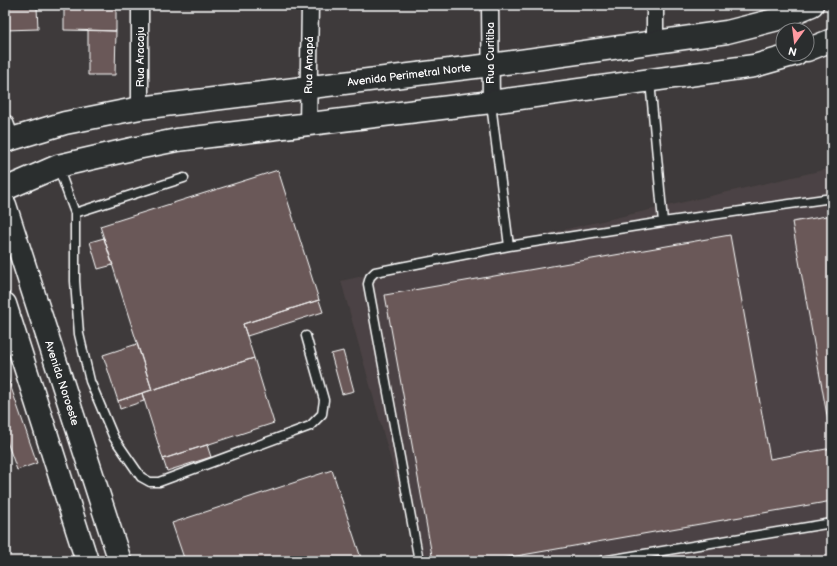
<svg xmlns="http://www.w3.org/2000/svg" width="837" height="566" font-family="'Balsamiq Sans',sans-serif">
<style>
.built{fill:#4c4344}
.building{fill:#6b5958;stroke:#fff}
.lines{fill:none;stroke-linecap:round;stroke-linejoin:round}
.lane-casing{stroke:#fff;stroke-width:11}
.street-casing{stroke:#fff;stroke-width:19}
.primary-casing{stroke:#fff;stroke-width:25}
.highway-casing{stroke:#fff;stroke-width:25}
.lane{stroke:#2a2d2e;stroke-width:8}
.street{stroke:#2a2d2e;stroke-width:16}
.primary{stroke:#2a2d2e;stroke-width:22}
.highway{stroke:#2a2d2e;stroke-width:22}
.labels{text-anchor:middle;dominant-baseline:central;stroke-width:3;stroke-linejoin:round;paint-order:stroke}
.street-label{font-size:11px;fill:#fff;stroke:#2a2d2e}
</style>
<rect width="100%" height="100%" fill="#3e3a3b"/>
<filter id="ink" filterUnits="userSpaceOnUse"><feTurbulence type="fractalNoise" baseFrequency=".025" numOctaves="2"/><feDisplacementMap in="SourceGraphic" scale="8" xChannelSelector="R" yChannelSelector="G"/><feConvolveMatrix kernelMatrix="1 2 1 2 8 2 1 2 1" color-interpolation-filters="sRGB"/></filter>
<g filter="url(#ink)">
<path class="built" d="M832 168V561H419L341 281Z"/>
<path class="building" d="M64 5H116V31L64 30Z
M5 7H37L38 29 5 30Z
M88 30 116 31 115 75H88Z
M278 170 319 300 243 324 254 358 152 390 100 226Z
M832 215V443L792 222Z
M730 235 770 459 832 448V501L488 561H433L385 295Z
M104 238 113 265 98 269 90 242Z
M319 300 323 312 247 336 243 324Z
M137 344 152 390 118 401 103 355Z
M343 351 354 391 342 394 331 354Z
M254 358 274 423 163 459 142 393Z
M5 370 37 463 17 470 5 436Z
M142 393 144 401 120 409 118 401Z
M207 445 211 457 167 471 163 459Z
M332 470 362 561H185L172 523Z"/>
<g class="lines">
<defs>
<path id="lane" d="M650 81 663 222
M491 104 509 246
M58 167 75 213 184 178
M75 213V281L79 334 90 381 114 438 141 477 150 482H159L310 426 322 414 324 400 306 336
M419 561 368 284 370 277 375 272 509 246 663 222 832 198
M602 561 832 523"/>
<path id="street" d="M490 5 491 102
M655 42V5
M140 108V5
M5 123 11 139
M308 125 310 5"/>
<path id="primary" d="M5 205 120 561
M5 304 87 561"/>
<path id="highway" d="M807 50 832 40
M5 141 65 123 140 108 491 65 727 32 778 19 812 5
M5 189 58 166 132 149 177 140 491 102 754 66 796 54"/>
</defs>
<use href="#lane" class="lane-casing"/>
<use href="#street" class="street-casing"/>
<use href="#primary" class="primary-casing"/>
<use href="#highway" class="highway-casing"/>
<use href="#lane" class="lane"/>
<use href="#street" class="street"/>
<use href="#primary" class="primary"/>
<use href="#highway" class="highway"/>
</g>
</g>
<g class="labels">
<g class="street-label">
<text transform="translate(490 53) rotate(-90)">Rua Curitiba</text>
<text transform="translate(140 57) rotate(-90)">Rua Aracaju</text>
<text transform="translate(309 65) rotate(-89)">Rua Amapá</text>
<text transform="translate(409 75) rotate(-7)">Avenida Perimetral Norte</text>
<text transform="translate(62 383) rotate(72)">Avenida Noroeste</text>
</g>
</g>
<rect width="837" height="566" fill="none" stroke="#2a2d2e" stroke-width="20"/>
<rect x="10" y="10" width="817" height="546" fill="none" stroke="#fff" stroke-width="1.5" filter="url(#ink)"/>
<g transform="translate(795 42) rotate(194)"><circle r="19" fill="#2a2d2e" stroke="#7f8182"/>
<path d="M0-3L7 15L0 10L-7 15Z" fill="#ff9aa2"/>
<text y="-6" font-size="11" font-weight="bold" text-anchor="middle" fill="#ffffff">N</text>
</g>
</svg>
